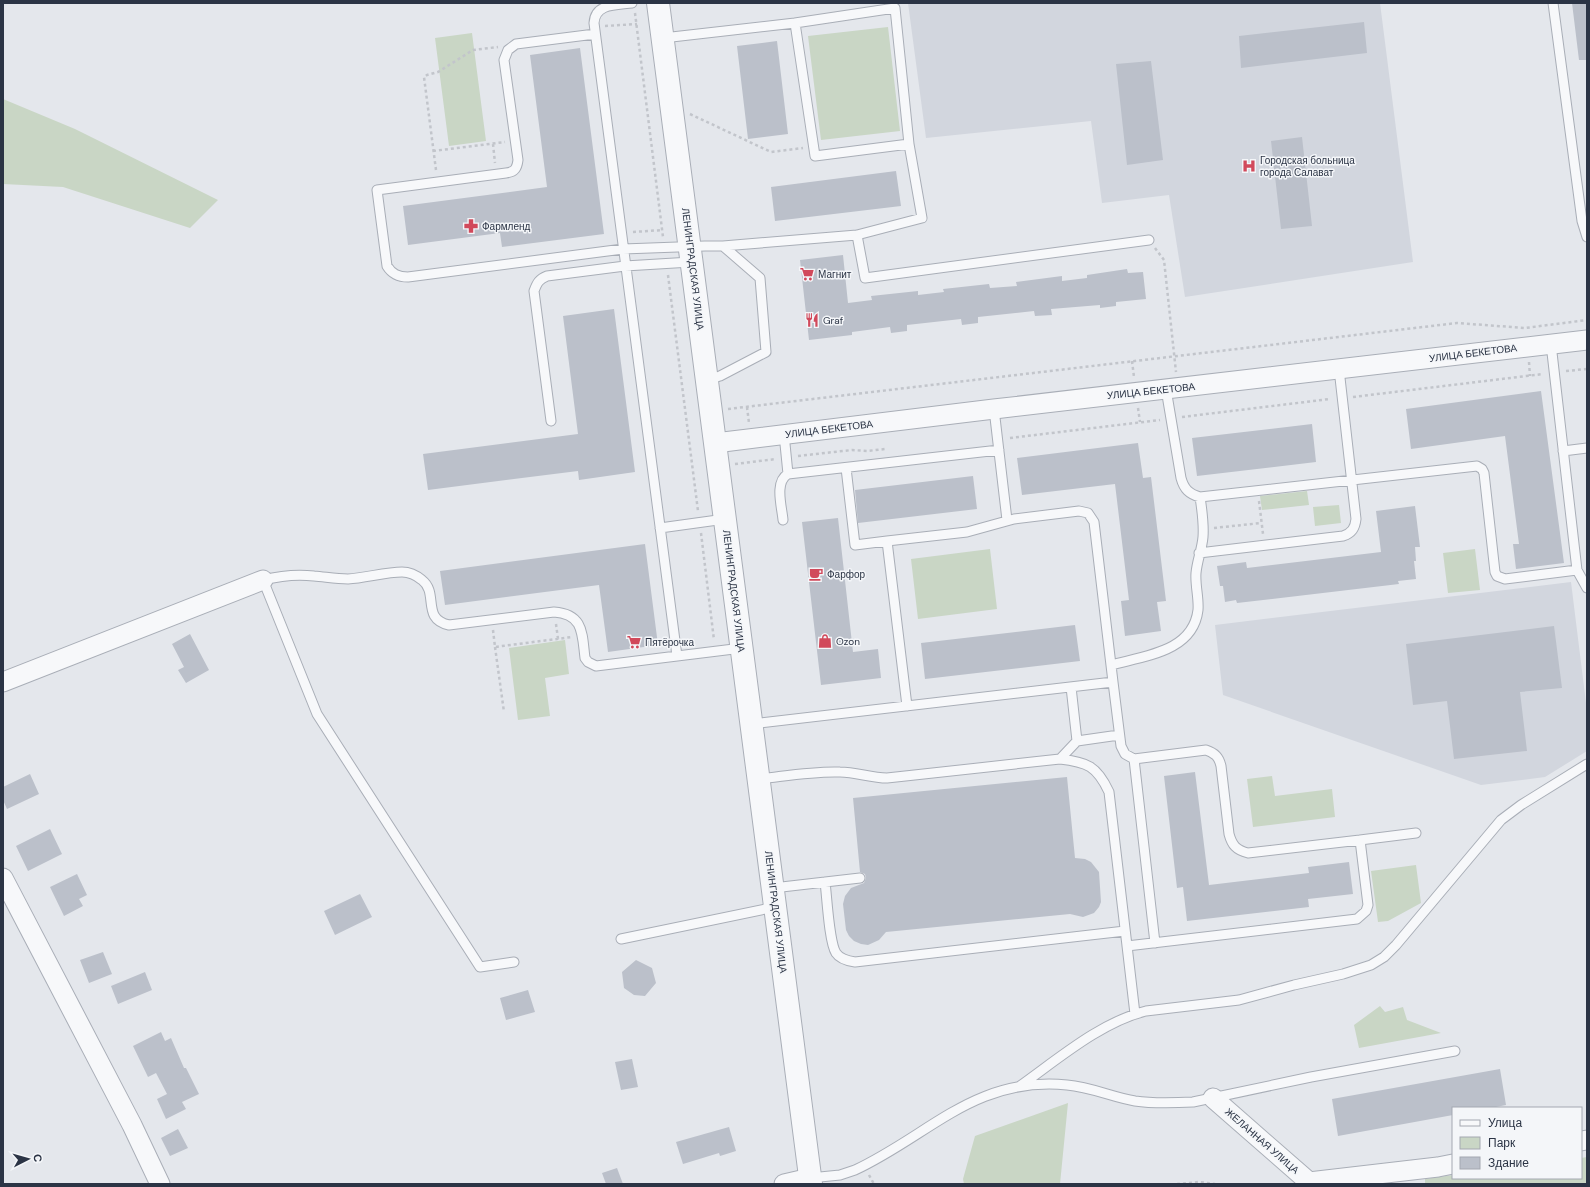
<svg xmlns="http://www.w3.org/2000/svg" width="1590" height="1187" font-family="'DM Sans',sans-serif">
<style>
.built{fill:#d2d6de}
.green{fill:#c9d6c5}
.building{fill:#bbc0ca}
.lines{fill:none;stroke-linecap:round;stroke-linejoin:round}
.service-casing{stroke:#a9aeb7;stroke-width:11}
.minor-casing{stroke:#a9aeb7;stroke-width:21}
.tertiary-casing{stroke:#a9aeb7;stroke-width:24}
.path{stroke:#c2c5cb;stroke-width:2.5;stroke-dasharray:3 3;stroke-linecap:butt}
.service{stroke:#f7f8fa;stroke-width:9}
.minor{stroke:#f7f8fa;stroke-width:19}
.tertiary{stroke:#f7f8fa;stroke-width:22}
.labels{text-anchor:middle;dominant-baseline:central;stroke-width:3;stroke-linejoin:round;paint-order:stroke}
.poi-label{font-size:10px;fill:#2b3445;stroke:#f4f6f9;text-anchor:start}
.street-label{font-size:10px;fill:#2b3445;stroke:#f4f6f9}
</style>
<rect width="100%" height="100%" fill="#e4e7ec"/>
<path class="built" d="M908 3H1380L1413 262 1185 297 1169 195 1102 203 1091 121 926 138Z
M1571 582 1587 711V751L1545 777 1481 785 1223 695 1215 625Z"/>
<path class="green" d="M888 27 900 131 821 140 808 36Z
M472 33 486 141 449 146 435 38Z
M3 99 75 129 218 200 190 228 63 187 3 184Z
M1307 491 1309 505 1262 510 1260 496Z
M1339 505 1341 523 1315 526 1313 507Z
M990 549 997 609 918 619 911 559Z
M1475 549 1480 590 1448 593 1443 553Z
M565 640 569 674 545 678 550 716 518 720 509 648Z
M1272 776 1275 796 1332 789 1335 817 1253 827 1247 779Z
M1416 865 1421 903 1388 921 1378 922 1371 871Z
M1380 1006 1385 1012 1403 1007 1407 1020 1441 1033 1359 1048 1354 1025Z
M1068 1103 1060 1184H964L963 1179 975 1136Z
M1587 1157V1184H1425V1179L1453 1175V1178H1581V1158Z"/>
<path class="building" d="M1572 3H1587V60H1579Z
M1364 22 1367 53 1241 68 1239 36Z
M777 41 788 134 748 139 737 46Z
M580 48 604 234 502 247 500 233 408 245 403 206 547 187 530 55Z
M1151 61 1163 160 1127 165 1116 64Z
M1302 137 1312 226 1281 229 1271 141Z
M896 171 901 206 775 221 771 187Z
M843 255 848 303 872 300 871 296 918 291V295L944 292 943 289 989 284 990 288 1017 286 1016 282 1062 276V281L1087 278V275L1127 269 1128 273 1143 272 1146 299 1116 302V306L1100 308V305L1051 309 1052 315 1035 316 1034 311 978 317V323L962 325 961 319 907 325V331L891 333 890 327 852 332V335L809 340 800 260Z
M614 309 635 472 579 480 578 471 428 490 423 454 578 434 563 316Z
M1541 391 1564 563 1516 569 1513 544H1519L1505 436 1411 449 1406 409Z
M1312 424 1316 462 1197 476 1192 438Z
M1138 443 1143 478 1151 477 1166 601 1157 602 1161 631 1125 636 1121 601 1129 600 1115 484 1022 495 1017 458Z
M973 476 977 509 858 523 855 490Z
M1415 506 1420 547H1415L1416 561H1414L1416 579 1398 581 1399 584 1237 603 1236 600 1225 602 1223 586H1220L1217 566 1246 562 1247 568 1381 552 1376 511Z
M838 518 853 652 878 649 881 678 821 685 802 522Z
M645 544 658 645 608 652 599 585 445 605 440 571Z
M1075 625 1080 661 925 679 921 643Z
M1554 626 1562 688 1520 692 1527 751 1454 759 1447 701 1413 705 1406 644Z
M190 634 209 670 186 683 178 670 184 667 172 644Z
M1195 772 1209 885 1309 873 1308 867 1349 862 1353 894 1308 899 1309 907 1187 921 1183 887 1177 888 1164 776Z
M30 774 39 794 7 809 3 800V787Z
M1067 777 1075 858 1085 859 1091 862 1099 872 1101 902 1099 907 1094 913 1083 917 1070 914 886 932 879 940 868 945 861 944 854 941 849 936 846 930 843 904 845 896 851 888 864 883 866 878 865 874 860 872 853 798Z
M50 829 62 854 28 871 16 846Z
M77 874 87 895 79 899 83 906 64 916 50 887Z
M360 894 372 917 335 935 324 911Z
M103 952 112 974 89 983 80 960Z
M636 960 652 968 656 983 645 996 634 995 624 988 622 972Z
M145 972 152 990 118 1004 111 986Z
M528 990 535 1012 506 1020 500 998Z
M161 1032 165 1041 171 1038 184 1068H186L199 1094 182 1102 186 1109 166 1119 157 1099 167 1094 156 1073 148 1077 133 1046Z
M632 1059 638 1087 621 1090 615 1062Z
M1500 1069 1506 1105 1491 1108H1453V1115L1338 1136 1332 1099Z
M729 1127 736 1151 720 1156 719 1153 683 1164 676 1142Z
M178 1129 188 1148 170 1156 161 1138Z
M617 1168 623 1184H606L602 1173Z"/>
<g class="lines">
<defs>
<path id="service" d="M632 3C617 5 595 3 594 23L677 656
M1553 3 1582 221 1587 237
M595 34 516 44 508 50 504 60 518 160C517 168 515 172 506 173L377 190 387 266C392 274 398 277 408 277L623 249 705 246H723L857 235 922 218 909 144
M663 38 795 23 895 8 909 144 815 156 795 23
M857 235 865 278 1149 240
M1551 344 1577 570 1587 588
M707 380 720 376 766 352 760 278 723 246
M1166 389 1181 478C1184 489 1189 494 1200 497L1477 466 1482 469 1484 473 1495 572 1497 576 1505 579 1577 570
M994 409 1007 520
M551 421 534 291C537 283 539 279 547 276L625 266 691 262
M1563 451 1587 448
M846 468 855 545 887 541 907 706
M788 474 999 450
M783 520C782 507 774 482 788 474L784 434
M660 528 725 519
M1199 553 1343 536C1352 533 1355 528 1356 519L1339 369
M1111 665C1144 656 1193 652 1198 610 1199 598 1195 585 1196 573 1197 561 1202 549 1203 537 1204 524 1202 510 1200 497
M1113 682 1121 746 1125 754 1134 759 1206 750C1215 753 1219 757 1221 766L1229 834C1232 845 1236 850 1248 853L1360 840 1368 905 1366 911 1357 919 1127 946
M1071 687 1077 741 1119 735
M752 724 1113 682 1094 522 1088 513 1079 511 1014 519 967 532 887 541
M1060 759 1077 741
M1134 759 1155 943
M759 779C786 776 813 771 840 772 856 772 871 778 887 778L1060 759C1087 762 1097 766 1109 792L1135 1014
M1360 840 1416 833
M825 882C827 897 829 942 836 953 840 959 848 961 855 962L1125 931
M773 888 860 878
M621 939 775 907
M514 962 480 967 317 714 263 580C279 576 298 574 314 576 326 577 336 579 348 579 365 578 386 572 402 572 410 572 416 575 422 580 439 593 421 619 449 625L554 612C584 614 582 634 585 658L588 662 596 666 742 648
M1020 1086C1058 1059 1101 1022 1146 1011L1239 1000 1294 985 1343 974 1371 965 1384 957 1396 945 1501 820 1521 805 1587 764
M810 1178 840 1175 855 1170C930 1135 975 1076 1067 1085 1091 1087 1112 1097 1135 1101 1155 1104 1174 1103 1193 1102L1311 1077 1455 1051"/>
<path id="minor" d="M715 443 994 409 1587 340
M3 682 263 580
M3 878 132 1125 160 1184
M1213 1098 1309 1182 1438 1167 1453 1164
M1581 1141 1587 1140
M784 1184 810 1178"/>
<path id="tertiary" d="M658 3 811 1184"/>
</defs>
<use href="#service" class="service-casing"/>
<use href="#minor" class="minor-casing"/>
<use href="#tertiary" class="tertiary-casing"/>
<path class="path" d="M635 13 663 237
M605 26 637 24
M690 114 771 152 803 148
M493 144 495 163
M433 151 505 142
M436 170 424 77 427 75 438 72 473 50 498 47
M633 232 663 230
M1155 248 1164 260 1176 372
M668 275 698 511
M1132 361 1134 377
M1529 362 1530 376
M1566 371 1587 369
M1353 397 1543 374
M747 407 749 423
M1138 408 1140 422
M728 409 1457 323 1525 328 1587 320
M1182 417 1330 399
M1010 438 1160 420
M798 456 852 450 867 451 885 449
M735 464 776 459
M1259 501 1263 534
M1214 528 1261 523
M701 533 714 640
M556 624 558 639
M493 630 495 647 572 637
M495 647 504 712
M869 1175 874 1184
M1177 1184 1199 1182 1215 1184"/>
<use href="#service" class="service"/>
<use href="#minor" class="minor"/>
<use href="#tertiary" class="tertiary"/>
</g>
<defs>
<symbol id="hospital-bare" viewBox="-9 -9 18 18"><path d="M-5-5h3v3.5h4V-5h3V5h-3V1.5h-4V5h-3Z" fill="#d1495b" stroke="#f4f6f9" stroke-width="2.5" paint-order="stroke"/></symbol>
<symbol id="pharmacy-bare" viewBox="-9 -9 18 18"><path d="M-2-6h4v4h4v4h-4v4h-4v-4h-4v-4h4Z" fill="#d1495b" stroke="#f4f6f9" stroke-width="2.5" paint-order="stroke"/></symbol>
<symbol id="supermarket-bare" viewBox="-9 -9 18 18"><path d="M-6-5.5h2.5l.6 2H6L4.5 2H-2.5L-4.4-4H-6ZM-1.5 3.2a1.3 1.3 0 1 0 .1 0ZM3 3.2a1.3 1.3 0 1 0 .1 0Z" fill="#d1495b" stroke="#f4f6f9" stroke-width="2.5" paint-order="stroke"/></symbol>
<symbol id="restaurant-bare" viewBox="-9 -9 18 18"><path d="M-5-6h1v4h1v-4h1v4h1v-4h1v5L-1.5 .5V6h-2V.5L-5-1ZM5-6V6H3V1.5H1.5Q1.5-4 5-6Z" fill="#d1495b" stroke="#f4f6f9" stroke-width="2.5" paint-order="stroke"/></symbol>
<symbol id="cafe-bare" viewBox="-9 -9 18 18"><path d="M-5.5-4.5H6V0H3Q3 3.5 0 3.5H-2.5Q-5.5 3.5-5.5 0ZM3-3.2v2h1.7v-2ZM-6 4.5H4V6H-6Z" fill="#d1495b" stroke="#f4f6f9" stroke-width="2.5" paint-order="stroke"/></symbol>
<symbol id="shop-bare" viewBox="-9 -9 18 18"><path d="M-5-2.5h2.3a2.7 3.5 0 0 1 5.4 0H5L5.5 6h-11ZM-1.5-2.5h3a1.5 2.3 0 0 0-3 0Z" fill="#d1495b" stroke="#f4f6f9" stroke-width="2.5" paint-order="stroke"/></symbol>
</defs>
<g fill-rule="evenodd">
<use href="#hospital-bare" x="1239" y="156" width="20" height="20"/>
<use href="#pharmacy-bare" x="461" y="216" width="20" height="20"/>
<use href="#supermarket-bare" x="797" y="264" width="20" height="20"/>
<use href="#restaurant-bare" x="802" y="310" width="20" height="20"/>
<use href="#cafe-bare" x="806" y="564" width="20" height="20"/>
<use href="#shop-bare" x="815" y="631" width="20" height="20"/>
<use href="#supermarket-bare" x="624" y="632" width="20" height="20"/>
</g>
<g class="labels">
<g class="poi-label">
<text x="1260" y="160">Городская больница<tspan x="1260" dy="12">города Салават</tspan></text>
<text x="482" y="226">Фармленд</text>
<text x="818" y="274">Магнит</text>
<text x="823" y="320">Graf</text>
<text x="827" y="574">Фарфор</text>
<text x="836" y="641">Ozon</text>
<text x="645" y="642">Пятёрочка</text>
</g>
<g class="street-label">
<text transform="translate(693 269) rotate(83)">ЛЕНИНГРАДСКАЯ УЛИЦА</text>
<text transform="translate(1473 353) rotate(-7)">УЛИЦА БЕКЕТОВА</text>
<text transform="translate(1151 391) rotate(-6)">УЛИЦА БЕКЕТОВА</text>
<text transform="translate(829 429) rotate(-7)">УЛИЦА БЕКЕТОВА</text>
<text transform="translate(734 591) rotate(83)">ЛЕНИНГРАДСКАЯ УЛИЦА</text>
<text transform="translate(776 912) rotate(83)">ЛЕНИНГРАДСКАЯ УЛИЦА</text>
<text transform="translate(1262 1141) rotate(41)">ЖЕЛАННАЯ УЛИЦА</text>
</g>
</g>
<rect width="1590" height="1187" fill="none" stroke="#2b3445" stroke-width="8"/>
<rect x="1452" y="1107" width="130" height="72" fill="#f4f6f9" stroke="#a4a8b1"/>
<rect x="1460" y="1120" width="20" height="6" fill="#f7f8fa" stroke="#a4a8b1"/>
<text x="1488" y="1127" font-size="12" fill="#2b3445">Улица</text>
<rect x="1460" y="1137" width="20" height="12" fill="#c9d6c5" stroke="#a4a8b1"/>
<text x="1488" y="1147" font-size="12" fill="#2b3445">Парк</text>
<rect x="1460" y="1157" width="20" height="12" fill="#bbc0ca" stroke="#a4a8b1"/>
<text x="1488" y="1167" font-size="12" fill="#2b3445">Здание</text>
<g transform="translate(28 1159) rotate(84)" stroke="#f4f6f9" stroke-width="3" paint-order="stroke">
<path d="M0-3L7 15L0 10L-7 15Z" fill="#2b3445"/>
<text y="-6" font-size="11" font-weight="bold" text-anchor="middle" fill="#2b3445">С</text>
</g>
</svg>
